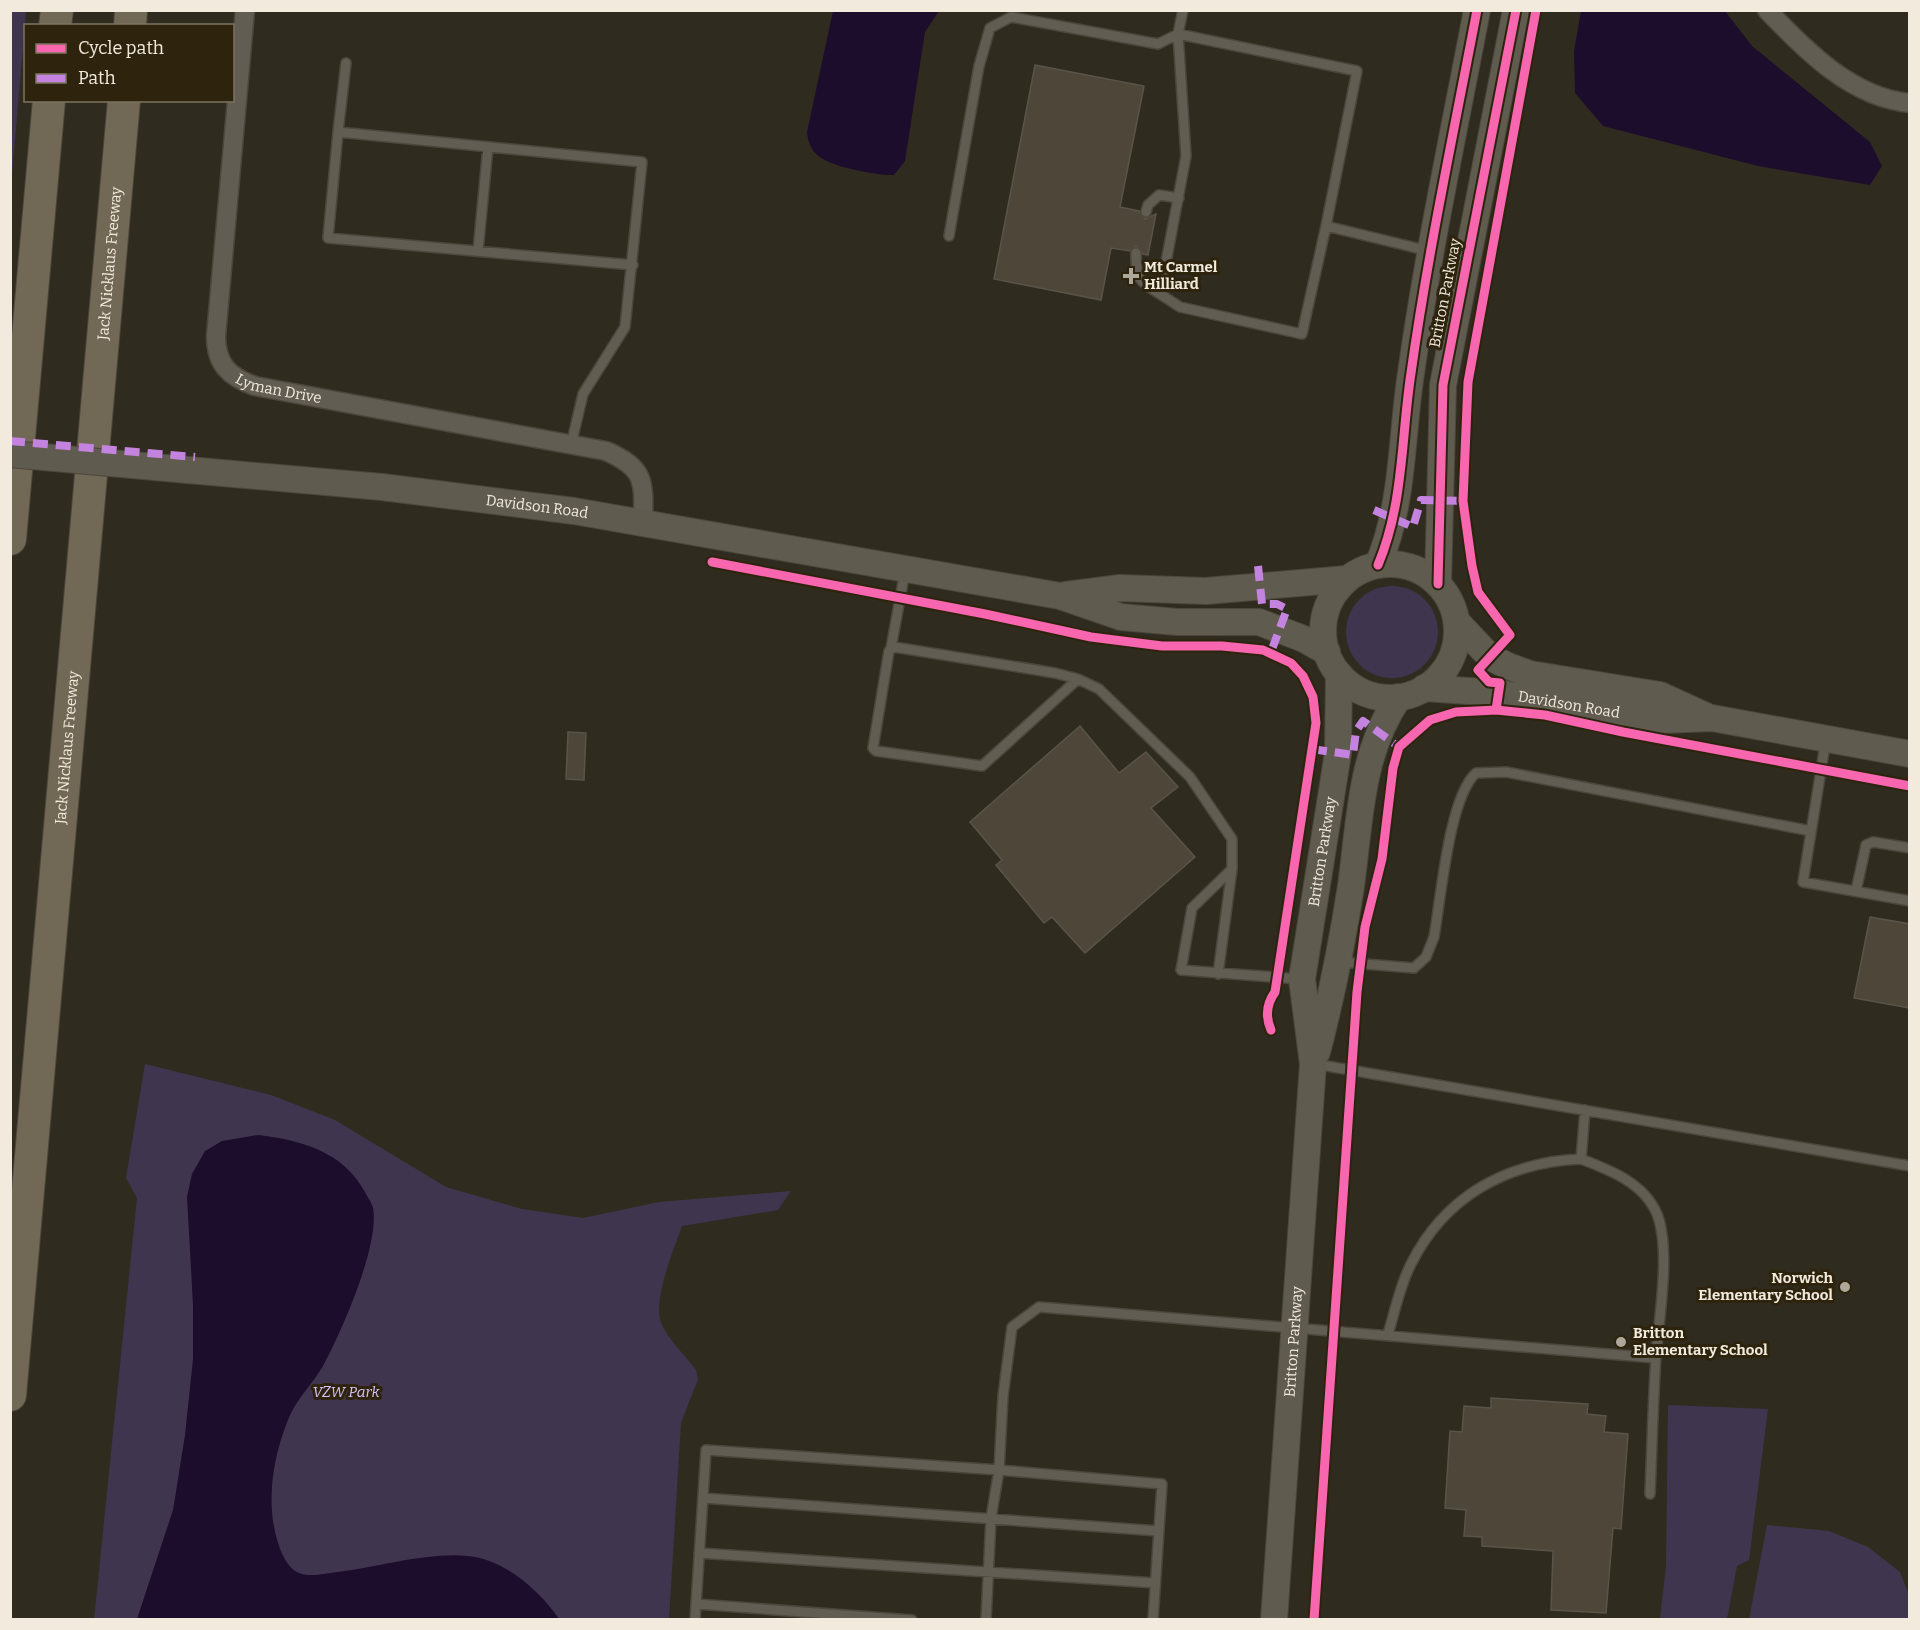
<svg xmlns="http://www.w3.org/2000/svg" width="1920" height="1630" font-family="Bitter,serif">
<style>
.green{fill:#40354f}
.water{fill:#1d0d2d}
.building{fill:#4e4739;stroke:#58544a;stroke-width:1.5}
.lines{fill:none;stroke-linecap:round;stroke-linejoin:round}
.lane-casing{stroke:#4c463c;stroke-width:12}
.street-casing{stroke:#4c463c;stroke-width:21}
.secondary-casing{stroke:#4c463c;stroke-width:28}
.highway-casing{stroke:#4c463c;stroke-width:34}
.lane{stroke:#625d53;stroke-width:9}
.street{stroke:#625d53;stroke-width:18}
.secondary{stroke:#605b4f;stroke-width:26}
.highway{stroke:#716955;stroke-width:32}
.secondary-bridge-casing{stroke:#4c463c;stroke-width:28;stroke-linecap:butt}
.secondary-bridge{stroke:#605b4f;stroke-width:26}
.quiet{stroke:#c483df;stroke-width:8;stroke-dasharray:15 8;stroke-linecap:butt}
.cycleway-casing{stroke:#2e240d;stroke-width:13}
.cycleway{stroke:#f766af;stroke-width:9}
.poi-dot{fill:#aea89a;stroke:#2e240d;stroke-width:2}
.labels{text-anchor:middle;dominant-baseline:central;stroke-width:6;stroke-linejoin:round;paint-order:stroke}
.street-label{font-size:15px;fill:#f2ebdd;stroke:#2e240d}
.poi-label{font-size:15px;font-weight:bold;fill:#f2ebdd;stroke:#2e240d;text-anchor:start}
.park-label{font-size:15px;font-style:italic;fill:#d8c4fc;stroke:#2e240d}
</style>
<rect width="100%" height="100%" fill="#302b1f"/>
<path class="green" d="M11 10 26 11 11 187 10 11Z
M1346 632a46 46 0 1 1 92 0a46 46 0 1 1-92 0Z
M145 1064 271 1095 335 1120 446 1187 522 1209 583 1218 659 1202 791 1191 778 1210 682 1226C674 1249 651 1303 662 1325 669 1341 686 1356 696 1370L698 1379 681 1423 669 1619 94 1620 137 1198 126 1178Z
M1668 1405 1768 1409 1749 1560 1737 1566 1727 1619H1660L1666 1566Z
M1767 1525 1829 1531 1868 1547 1900 1572 1909 1595V1619H1749Z"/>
<path class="water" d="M833 11H939L925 32 905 161 894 175C879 176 832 167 820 157 811 151 808 142 807 132Z
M1581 11H1725L1752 46 1870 142 1882 166 1870 185 1758 166 1603 126 1575 93 1574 51Z
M258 1135C300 1140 343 1151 365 1192 367 1196 372 1203 373 1208 380 1245 341 1333 323 1366 313 1383 298 1398 290 1415 273 1455 265 1502 278 1543 282 1555 289 1571 302 1574 312 1577 328 1573 338 1572 379 1567 428 1552 468 1556 504 1559 540 1591 559 1619H137L173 1510 185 1435 193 1359V1305L187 1197 192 1174 205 1151 222 1141Z"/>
<path class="building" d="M1035 65 1144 86 1120 207 1139 211 1145 219 1156 214 1148 255 1143 254 1136 246 1130 251 1111 248 1101 300 994 279Z
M1080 726 1119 773 1146 752 1178 787 1151 808 1195 857 1085 953 1052 917 1044 923 996 865 1002 860 970 822Z
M568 732 586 733 584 780 566 779Z
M1870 917 1910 924V1008L1854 998Z
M1491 1398 1588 1404 1587 1414 1606 1416 1604 1432 1628 1434 1621 1529 1613 1528 1606 1613 1551 1610 1553 1551 1482 1546V1537L1464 1536 1466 1510 1445 1508 1450 1431 1462 1432 1464 1406 1491 1408Z"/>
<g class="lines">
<defs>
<path id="lane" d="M1183 10 1178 34 1186 156 1160 294 1180 307 1302 334 1326 226
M338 132 346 63
M1146 212 1148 205 1159 195 1179 198
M949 236 979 66 990 28 1011 17 1158 44 1178 34 1357 71 1326 226 1429 251
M478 251 488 147
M1136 253C1136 279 1138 280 1160 294
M571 445 583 394 625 327 642 162 338 132 328 238 633 265
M891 648 905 571
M1078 679 982 766 876 751 873 748 889 651 894 647 1055 673 1078 679 1099 689 1190 777 1232 839V869L1192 908 1181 970 1300 979
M1826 739 1803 882 1910 901
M1856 891 1866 845 1873 842 1910 848
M1340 962 1414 968 1426 957 1434 937C1441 898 1449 797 1476 773L1506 772 1811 831
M1218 974 1232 869
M1315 1064 1910 1166
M1585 1110 1581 1159C1610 1170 1644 1183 1657 1214 1671 1250 1659 1317 1656 1356 1653 1402 1652 1448 1650 1494
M1388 1334C1395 1311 1400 1285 1411 1264 1445 1196 1507 1162 1581 1159
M703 1498 1159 1531
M699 1553 1155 1583
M696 1604 912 1620
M695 1620 706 1450 999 1470 1003 1396 1012 1327 1039 1307 1656 1358
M986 1620 991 1518 999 1470 1162 1484 1153 1620"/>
<g id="street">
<path id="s1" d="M245 10 216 336C216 364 229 377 255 386L606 451C645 468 644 481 643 521"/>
<path d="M1767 10C1805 50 1852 98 1910 103"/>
</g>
<g id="secondary">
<path id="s2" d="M188 470 382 487 574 511 1060 596 1121 617 1177 622H1259L1304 639 1327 652"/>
<circle cx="1390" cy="631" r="67"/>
<path d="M1378 565C1404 503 1401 438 1411 373 1428 252 1454 131 1477 10"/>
<path d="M1438 584 1443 385 1516 10"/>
<path d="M1066 595 1120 588 1206 591 1347 579"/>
<path d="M1457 622 1490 657 1508 666 1530 674 1660 695 1706 716"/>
<path id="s3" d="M1424 688 1499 693 1661 720 1712 718 1910 754"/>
<path d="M1317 1052C1332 995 1342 944 1351 886 1360 821 1360 753 1399 697"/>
<path id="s4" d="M1274 1620 1313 1064 1302 979 1338 753 1339 674"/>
</g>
<g id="highway">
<path d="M55 26 57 10"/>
<path d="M130 26 131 10"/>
<path d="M10 539 49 100"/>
<path id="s5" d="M10 1395 124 100"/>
</g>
</defs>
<use href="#lane" class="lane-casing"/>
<use href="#street" class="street-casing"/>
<use href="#secondary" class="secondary-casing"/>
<use href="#highway" class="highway-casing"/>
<use href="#lane" class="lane"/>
<use href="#street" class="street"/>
<use href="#secondary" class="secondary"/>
<use href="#highway" class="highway"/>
<defs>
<path id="secondary-bridge" d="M10 454 188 470"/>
</defs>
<use href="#secondary-bridge" class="secondary-bridge-casing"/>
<use href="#secondary-bridge" class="secondary-bridge"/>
<path class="quiet" d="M10 441 195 457
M1374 510 1413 527 1421 500 1463 501
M1258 566 1262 604H1277L1287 609 1271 652
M1312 749 1353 755 1356 731 1363 721 1399 747"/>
<defs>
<path id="cycleway" d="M712 562 985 614 1091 637 1162 646H1222L1263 650 1291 663 1303 676 1313 697 1316 723 1275 992C1267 1003 1265 1016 1271 1030
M1378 565C1404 503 1401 438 1411 373 1428 252 1454 131 1477 10
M1438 584 1443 385 1516 10
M1496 710 1500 683 1489 682 1478 670 1510 635 1478 592 1472 566 1463 501 1468 382 1536 10
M1314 1620 1357 992 1365 927 1382 859 1393 768 1399 747 1430 720 1456 712 1496 710 1545 715 1623 732 1910 786"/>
</defs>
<use href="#cycleway" class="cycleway-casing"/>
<use href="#cycleway" class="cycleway"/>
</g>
<g class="poi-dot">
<path d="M1128 267h6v6h6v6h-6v6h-6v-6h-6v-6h6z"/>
<circle cx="1845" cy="1287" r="6"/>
<circle cx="1621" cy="1342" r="6"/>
</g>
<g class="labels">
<g class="street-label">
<text stroke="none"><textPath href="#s5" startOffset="1136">Jack Nicklaus Freeway</textPath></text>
<text transform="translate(1445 293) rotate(-79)">Britton Parkway</text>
<text stroke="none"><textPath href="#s1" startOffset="420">Lyman Drive</textPath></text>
<text stroke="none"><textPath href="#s2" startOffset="351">Davidson Road</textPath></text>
<text stroke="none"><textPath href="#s3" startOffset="146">Davidson Road</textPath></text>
<text stroke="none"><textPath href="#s5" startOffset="650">Jack Nicklaus Freeway</textPath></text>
<text stroke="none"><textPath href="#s4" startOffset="772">Britton Parkway</textPath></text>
<text stroke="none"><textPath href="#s4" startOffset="279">Britton Parkway</textPath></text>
</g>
<g class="poi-label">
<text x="1144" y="267">Mt Carmel<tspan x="1144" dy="17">Hilliard</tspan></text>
<text x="1833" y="1278" text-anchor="end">Norwich<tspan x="1833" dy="17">Elementary School</tspan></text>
<text x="1633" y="1333">Britton<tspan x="1633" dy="17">Elementary School</tspan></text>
</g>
<g class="park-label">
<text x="346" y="1392">VZW Park</text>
</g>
</g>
<rect width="1920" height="1630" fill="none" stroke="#f2ebdd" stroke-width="24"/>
<rect x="24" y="24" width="210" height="78" fill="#2e240d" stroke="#7c7460" stroke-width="1.5"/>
<rect x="36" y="44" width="30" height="9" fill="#f766af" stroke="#7c7460" stroke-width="1.5"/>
<text x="78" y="54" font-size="18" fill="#f2ebdd">Cycle path</text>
<rect x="36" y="74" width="30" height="9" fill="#c483df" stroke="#7c7460" stroke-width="1.5"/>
<text x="78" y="84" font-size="18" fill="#f2ebdd">Path</text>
</svg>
